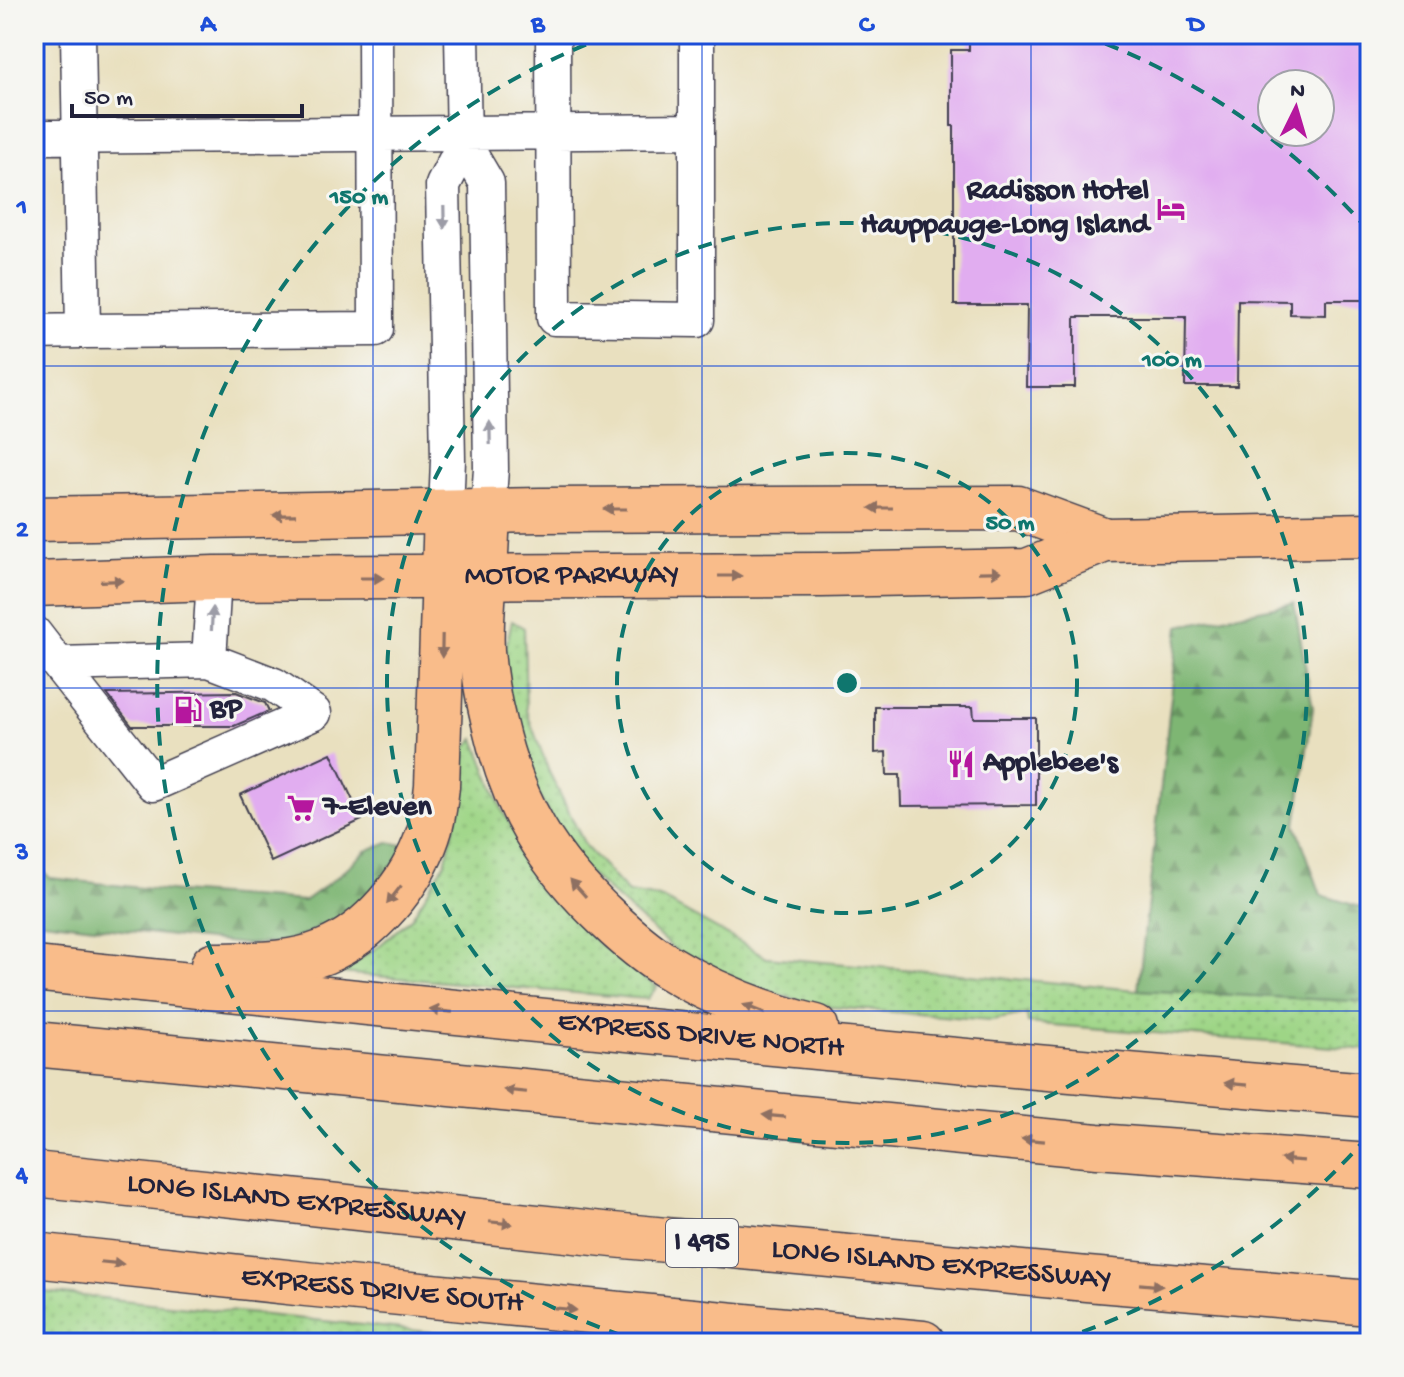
<svg xmlns="http://www.w3.org/2000/svg" width="1404" height="1377" font-family="'Gochi Hand',sans-serif">
<style>
.grass{fill:url(#grass-dots);stroke:#607c60;stroke-width:2}
.forest{fill:url(#forest-firs);stroke:#506c57;stroke-width:2}
.building{fill:#e1adf0;fill-rule:evenodd}
.lines{fill:none;stroke-linecap:round;stroke-linejoin:round}
.minor-casing{stroke:#403e4f;stroke-width:37}
.major-casing{stroke:#403e4f;stroke-width:47}
.highway-casing{stroke:#403e4f;stroke-width:47}
.minor{stroke:#fff;stroke-width:34}
.major{stroke:#f9bc8a;stroke-width:44}
.highway{stroke:#f9bc8a;stroke-width:44}
.oneway{fill:#9c9ca7}
.oneway2{fill:#8e6f62}
.grid{fill:none;stroke:#1d4ed8;stroke-width:2;stroke-opacity:0.55}
.ring{fill:none;stroke:#0f766e;stroke-width:4;stroke-dasharray:14 10}
.labels{text-anchor:middle;dominant-baseline:central;stroke-width:6;stroke-linejoin:round;paint-order:stroke}
.shield{fill:#f6f6f2;stroke:#626272;stroke-width:2}
.shield-label{font-size:28px;font-weight:bold;fill:#22223b}
.poi-label{font-size:30px;font-weight:bold;fill:#22223b;stroke:#f6f6f2;text-anchor:start}
.street-label{font-size:30px;fill:#22223b;stroke:#f6f6f2}
.centre{fill:#0f766e;stroke:#f6f6f2;stroke-width:4}
.ring-label{font-size:24px;text-anchor:middle;font-weight:bold;fill:#0f766e;stroke:#f6f6f2;stroke-width:6;stroke-linejoin:round;paint-order:stroke}
.neatline{fill:none;stroke:#1d4ed8;stroke-width:3}
.grid-label{font-size:26px;text-anchor:middle;font-weight:bold;fill:#1d4ed8}
</style>
<defs>
<pattern id="grass-dots" width="8" height="8" patternUnits="userSpaceOnUse" patternTransform="scale(2)"><rect width="8" height="8" fill="#9ed586"/><path d="M2 2h.1M6 6h.1" fill="none" stroke="#88b775" stroke-width="1.8" stroke-linecap="round"/></pattern>
<pattern id="forest-firs" width="22" height="20" patternUnits="userSpaceOnUse" patternTransform="scale(2)"><rect width="22" height="20" fill="#7eb673"/><path d="M5 1l3.5 6h-7zM16 11l3.5 6h-7z" fill="#679460"/></pattern>
</defs>
<rect width="100%" height="100%" fill="#f6f6f2"/>
<filter id="ink" filterUnits="userSpaceOnUse"><feTurbulence type="fractalNoise" baseFrequency=".0125" numOctaves="2"/><feDisplacementMap in="SourceGraphic" scale="16" xChannelSelector="R" yChannelSelector="G"/><feConvolveMatrix kernelMatrix="1 2 1 2 8 2 1 2 1" color-interpolation-filters="sRGB"/></filter>
<filter id="wash" filterUnits="userSpaceOnUse"><feTurbulence type="fractalNoise" baseFrequency=".006" numOctaves="4" result="noise"/><feDisplacementMap in="SourceGraphic" scale="32" xChannelSelector="R" yChannelSelector="G"/><feGaussianBlur stdDeviation="1.8" result="paint"/><feColorMatrix in="noise" values="0 0 0 0 0 0 0 0 0 0 0 0 0 0 0 0 0 1.4 0 .05"/><feComposite in="paint" operator="in"/></filter>
<g filter="url(#wash)">
<rect width="100%" height="100%" fill="#e9e0bf"/>
<path class="grass" d="M512 621 524 628 526 710 549 772 586 847 628 893 661 898 767 957 1138 990 1370 1002V1050L1028 1023 1027 1014 991 1020 818 1006 748 985 677 952 577 863 543 804 514 737 504 655Z
M475 739 503 812 540 877 597 942 657 987 647 999 339 973 379 946 412 917 445 863 459 809 460 752Z
M34 1291 488 1338 543 1343H93L34 1337Z"/>
<path class="forest" d="M1294 603 1313 708 1296 825 1321 895 1370 910V1002L1138 990 1179 626Z
M388 842 408 846 375 888 343 917 304 935 279 943 243 944 34 920V862L50 878 178 892 304 901 337 877 366 851Z"/>
<g id="blocks">
<path class="building" d="M969 34H1154V37H1261V34H1365V36H1370L1369 300H1326V315L1290 314V301L1238 300 1237 386H1185L1186 317H1075V387H1026L1027 305H954V126H951V50H969ZM1272 84H1320V132H1272Z
M236 692 265 703 269 711 234 726H132L107 694Z
M875 707H973L974 718H1036V805L901 806 900 775H887L886 752 875 753Z
M331 753 362 820 271 862 240 795Z"/>
</g>
</g>
<g filter="url(#ink)">
<use href="#blocks" fill-opacity="0" stroke="#403e4f" stroke-width="2"/>
<g class="lines">
<defs>
<path id="minor" d="M78 34 83 331 376 329 375 34
M553 34 554 318 697 320V34
M34 137 697 131
M464 144 487 183 491 469 488 511
M34 332 83 331
M446 512 448 460 443 185 464 144 462 34
M34 633 58 664 153 784 314 713 274 685 209 660 58 664
M209 660 214 578"/>
<g id="major">
<path d="M34 519 540 510 1018 508 1105 540"/>
<path id="s1" d="M34 584 214 578 822 575 1027 571 1105 540 1370 535"/>
</g>
<g id="highway">
<path d="M488 511C487 541 485 572 483 602 482 618 481 635 482 651 484 675 488 699 494 723 513 805 546 861 608 919 626 936 644 952 665 965 712 994 762 1014 816 1027"/>
<path d="M213 965C250 964 289 966 324 952 371 933 412 883 428 835 434 819 435 802 437 786L446 512"/>
<path id="s2" d="M34 969C479 1015 924 1060 1370 1095"/>
<path d="M34 1044 1097 1146 1370 1166"/>
<path id="s3" d="M34 1174 613 1235 1087 1279 1370 1303"/>
<path id="s4" d="M34 1255 306 1284 923 1343"/>
</g>
</defs>
<use href="#minor" class="minor-casing"/>
<use href="#major" class="major-casing"/>
<use href="#highway" class="highway-casing"/>
<use href="#minor" class="minor"/>
<use href="#major" class="major"/>
<use href="#highway" class="highway"/>
</g>
<defs><path id="oneway-solid" d="M-6-.8H1V-3.2L6.5 0L1 3.2V.8H-6Z" transform="scale(2)"/></defs>
<g class="oneway">
<use href="#oneway-solid" transform="translate(444 217) rotate(89)"/>
<use href="#oneway-solid" transform="translate(490 433) rotate(-91)"/>
<use href="#oneway-solid" transform="translate(212 619) rotate(-87)"/>
</g>
<g class="oneway2">
<use href="#oneway-solid" transform="translate(881 508) rotate(-180)"/>
<use href="#oneway-solid" transform="translate(615 509) rotate(180)"/>
<use href="#oneway-solid" transform="translate(284 515) rotate(179)"/>
<use href="#oneway-solid" transform="translate(990 572) rotate(-1)"/>
<use href="#oneway-solid" transform="translate(730 576)"/>
<use href="#oneway-solid" transform="translate(372 578)"/>
<use href="#oneway-solid" transform="translate(112 581) rotate(-2)"/>
<use href="#oneway-solid" transform="translate(442 646) rotate(91)"/>
<use href="#oneway-solid" transform="translate(578 888) rotate(-132)"/>
<use href="#oneway-solid" transform="translate(394 895) rotate(128)"/>
<use href="#oneway-solid" transform="translate(754 1009) rotate(-158)"/>
<use href="#oneway-solid" transform="translate(441 1011) rotate(-174)"/>
<use href="#oneway-solid" transform="translate(1236 1084) rotate(-175)"/>
<use href="#oneway-solid" transform="translate(515 1091) rotate(-174)"/>
<use href="#oneway-solid" transform="translate(774 1116) rotate(-175)"/>
<use href="#oneway-solid" transform="translate(1033 1140) rotate(-175)"/>
<use href="#oneway-solid" transform="translate(1292 1160) rotate(-176)"/>
<use href="#oneway-solid" transform="translate(501 1223) rotate(6)"/>
<use href="#oneway-solid" transform="translate(112 1263) rotate(6)"/>
<use href="#oneway-solid" transform="translate(1151 1285) rotate(5)"/>
<use href="#oneway-solid" transform="translate(565 1309) rotate(6)"/>
</g>
</g>
<path class="grid" d="M373 34V1343M702 34V1343M1031 34V1343M34 366H1370M34 688H1370M34 1011H1370"/>
<g class="ring">
<circle cx="847" cy="683" r="230"/>
<circle cx="847" cy="683" r="460"/>
<path d="M1368 1136A690 690 0 0 1 1049 1343M645 1343A690 690 0 0 1 611 35M1083 35A690 690 0 0 1 1368 230"/>
</g>
<defs>
<symbol id="hotel-bare" viewBox="-9 -9 18 18"><path d="M-6-4.5h1.5V1H6V5H4.5V3h-9V5H-6ZM-4 0a1.8 1.8 0 1 1 3.6 0ZM.5 0V-2.5h3Q6-2.5 6 0Z" fill="#b5179e" stroke="#f6f6f2" stroke-width="2.5" paint-order="stroke"/></symbol>
<symbol id="fuel-bare" viewBox="-9 -9 18 18"><path d="M-5.5-6h7V0h2V4h1.3V-2.5L3-4.5l.8-.8L6-3V5H2.5V1h-1V6h-7ZM-4.2-4.7v3.2H.2V-4.7Z" fill="#b5179e" stroke="#f6f6f2" stroke-width="2.5" paint-order="stroke"/></symbol>
<symbol id="restaurant-bare" viewBox="-9 -9 18 18"><path d="M-5-6h1v4h1v-4h1v4h1v-4h1v5L-1.5 .5V6h-2V.5L-5-1ZM5-6V6H3V1.5H1.5Q1.5-4 5-6Z" fill="#b5179e" stroke="#f6f6f2" stroke-width="2.5" paint-order="stroke"/></symbol>
<symbol id="supermarket-bare" viewBox="-9 -9 18 18"><path d="M-6-5.5h2.5l.6 2H6L4.5 2H-2.5L-4.4-4H-6ZM-1.5 3.2a1.3 1.3 0 1 0 .1 0ZM3 3.2a1.3 1.3 0 1 0 .1 0Z" fill="#b5179e" stroke="#f6f6f2" stroke-width="2.5" paint-order="stroke"/></symbol>
</defs>
<g fill-rule="evenodd">
<use href="#hotel-bare" x="1151" y="189" width="40" height="40"/>
<use href="#fuel-bare" x="168" y="690" width="40" height="40"/>
<use href="#restaurant-bare" x="941" y="744" width="40" height="40"/>
<use href="#supermarket-bare" x="281" y="788" width="40" height="40"/>
</g>
<g class="labels">
<rect class="shield" x="666" y="1219" width="72" height="48" rx="6"/>
<g class="shield-label">
<text x="702" y="1243">I 495</text>
</g>
<g class="poi-label">
<text x="1149" y="192" text-anchor="end">Radisson Hotel<tspan x="1149" dy="34">Hauppauge-Long Island</tspan></text>
<text x="210" y="710">BP</text>
<text x="983" y="764">Applebee's</text>
<text x="323" y="808">7-Eleven</text>
</g>
<g class="street-label">
<text stroke="none"><textPath href="#s1" startOffset="538">MOTOR PARKWAY</textPath></text>
<text stroke="none"><textPath href="#s2" startOffset="670">EXPRESS DRIVE NORTH</textPath></text>
<text stroke="none"><textPath href="#s3" startOffset="264">LONG ISLAND EXPRESSWAY</textPath></text>
<text stroke="none"><textPath href="#s3" startOffset="912">LONG ISLAND EXPRESSWAY</textPath></text>
<text stroke="none"><textPath href="#s4" startOffset="350">EXPRESS DRIVE SOUTH</textPath></text>
</g>
</g>
<circle cx="847" cy="683" r="12" class="centre"/>
<g class="ring-label">
<text x="359" y="203">150 m</text>
<text x="1172" y="366">100 m</text>
<text x="1010" y="529">50 m</text>
</g>
<rect width="1404" height="1377" fill="none" stroke="#f6f6f2" stroke-width="88"/>
<g transform="translate(1296 108) rotate(5)"><circle r="38" fill="#f6f6f2" stroke="#a1a1a9" stroke-width="2"/>
<path d="M0-6L14 30L0 20L-14 30Z" fill="#b5179e"/>
<text y="-12" font-size="22" font-weight="bold" text-anchor="middle" fill="#22223b">N</text>
</g>
<path d="M72 104v12h230v-12" fill="none" stroke="#22223b" stroke-width="4"/>
<text x="84" y="104" font-size="24" fill="#22223b" stroke="#f6f6f2" stroke-width="6" paint-order="stroke">50 m</text>
<rect x="44" y="44" width="1316" height="1289" class="neatline"/>
<g class="grid-label">
<text x="208" y="31">A</text>
<text x="538" y="31">B</text>
<text x="866" y="31">C</text>
<text x="1196" y="31">D</text>
<text x="22" y="214">1</text>
<text x="22" y="536">2</text>
<text x="22" y="859">3</text>
<text x="22" y="1181">4</text>
</g>
</svg>
